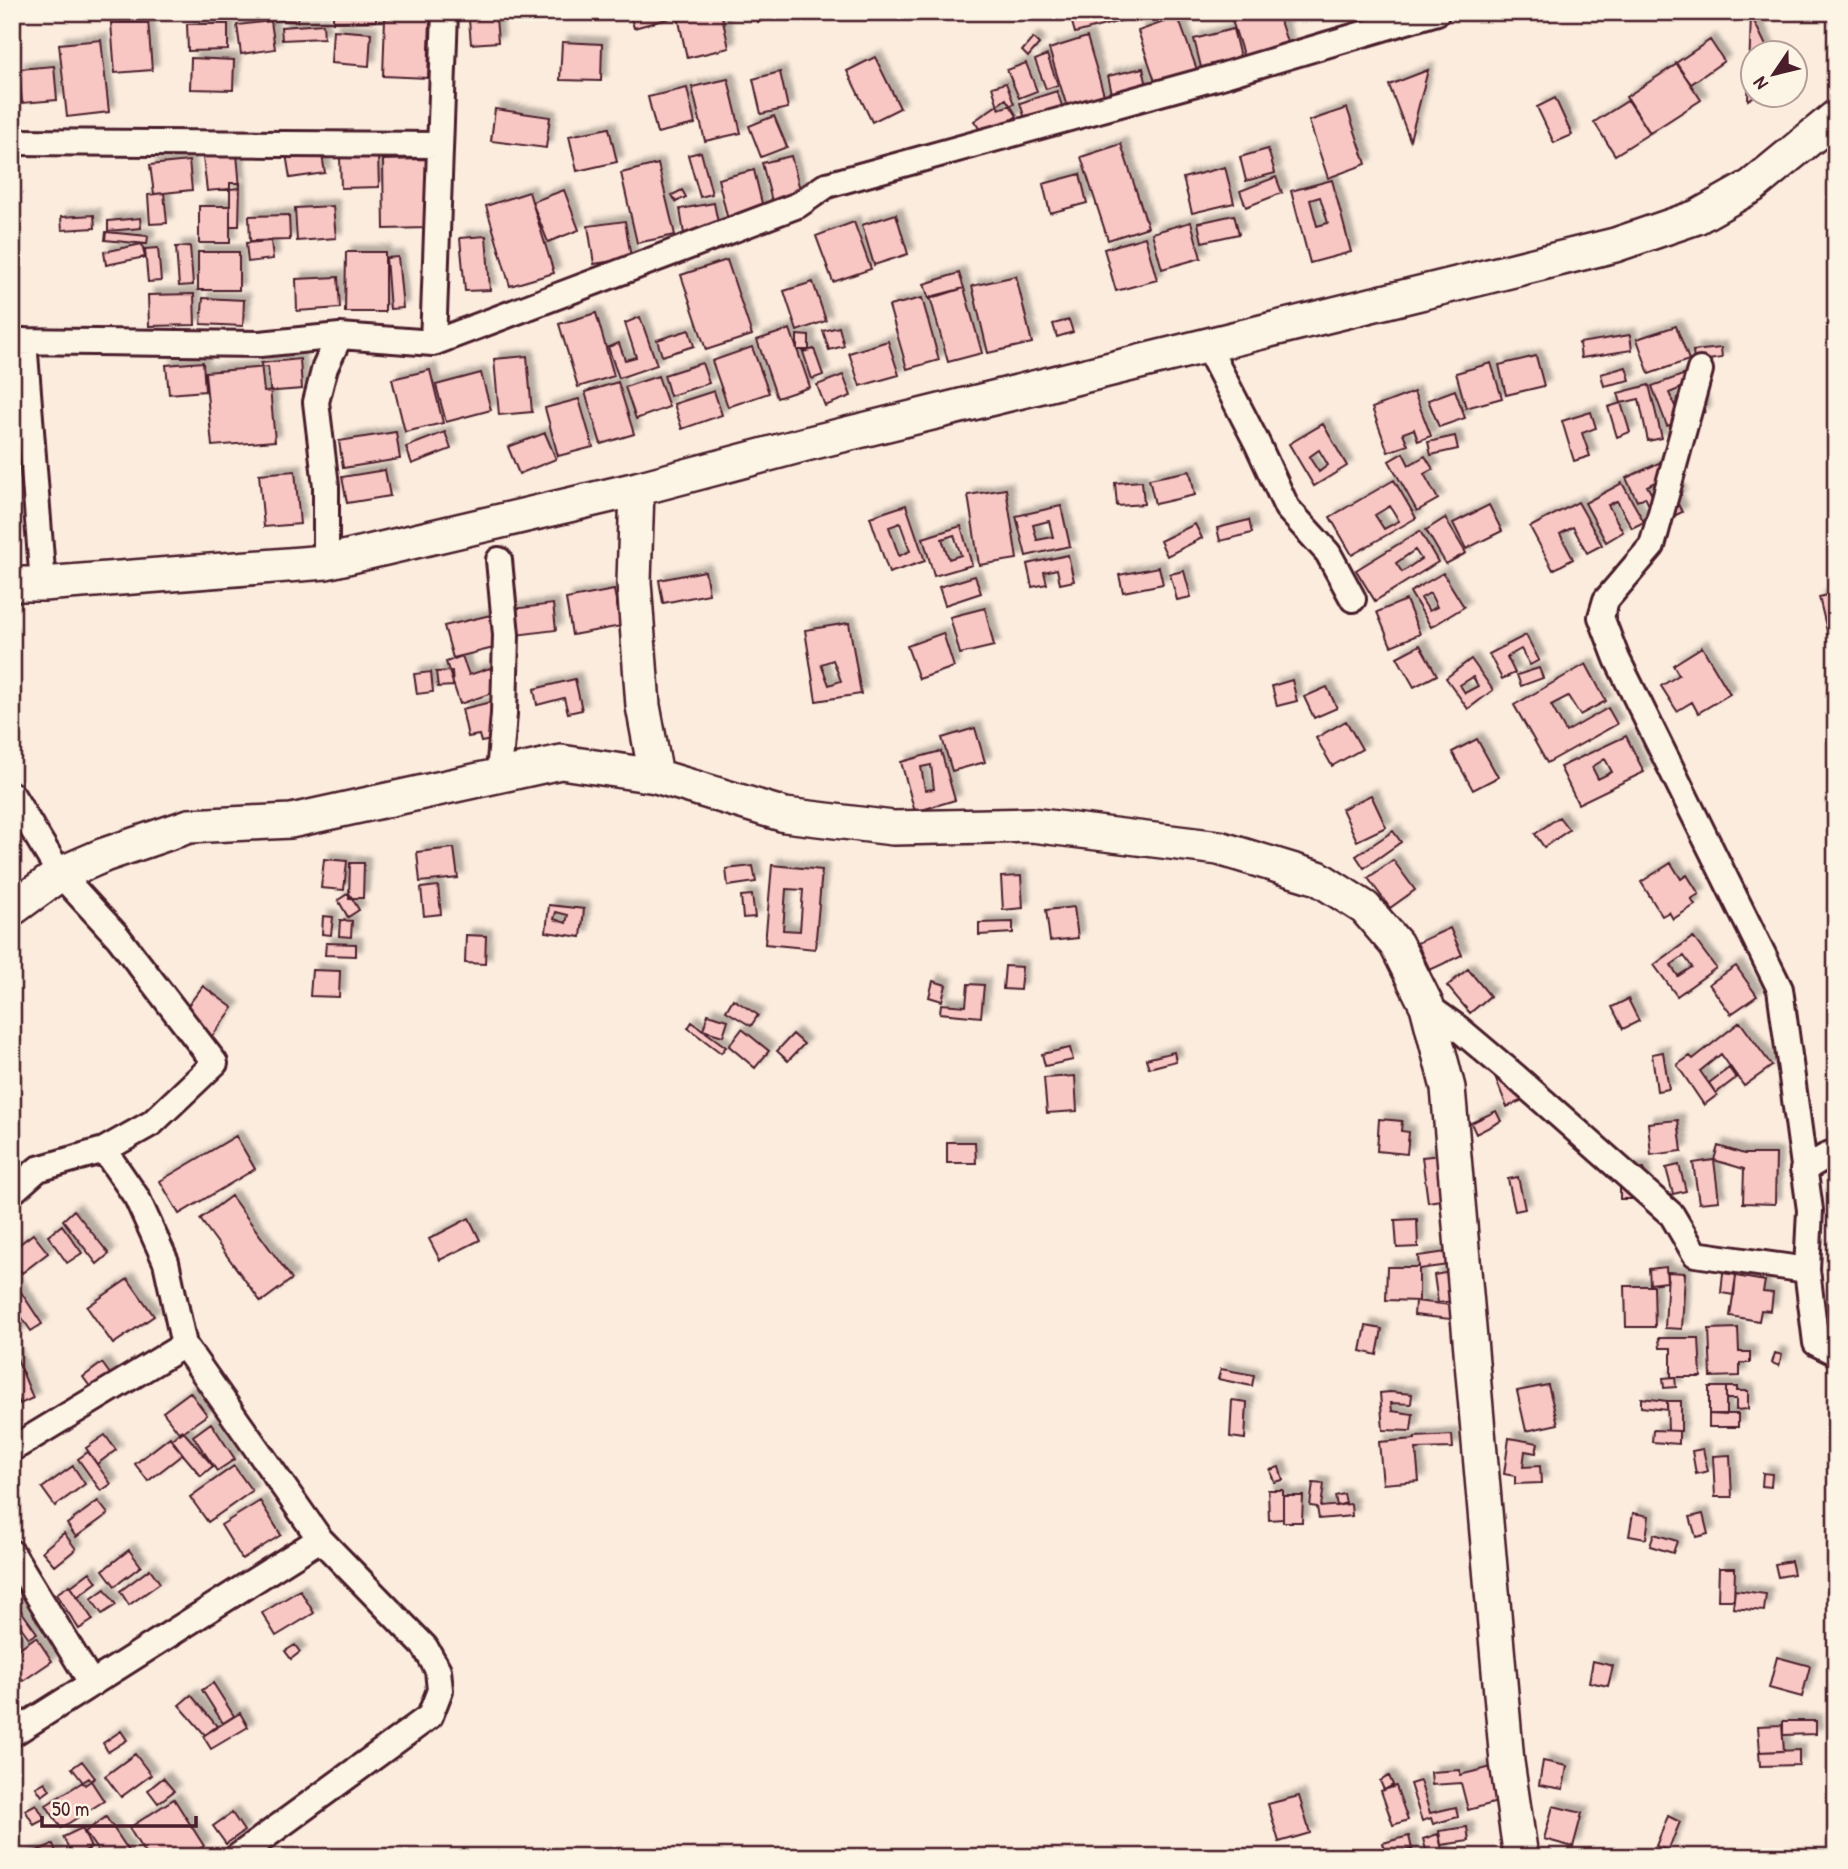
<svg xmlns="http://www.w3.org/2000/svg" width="1848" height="1869" font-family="'Patrick Hand',sans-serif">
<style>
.building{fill:#f8c7c4;stroke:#4a1f2b;stroke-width:2;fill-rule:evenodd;filter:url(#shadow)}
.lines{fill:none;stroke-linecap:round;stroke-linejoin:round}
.street-casing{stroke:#4a1f2b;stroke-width:30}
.secondary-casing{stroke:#4a1f2b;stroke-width:38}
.street{stroke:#fcf5e5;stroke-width:24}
.secondary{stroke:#fcf5e5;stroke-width:33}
</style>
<defs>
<filter id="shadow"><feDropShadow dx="6" dy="-6" stdDeviation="2" flood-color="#0004"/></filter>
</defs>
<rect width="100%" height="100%" fill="#fbecde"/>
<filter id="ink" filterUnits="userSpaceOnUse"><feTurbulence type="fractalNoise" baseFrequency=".0143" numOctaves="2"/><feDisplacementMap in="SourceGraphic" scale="14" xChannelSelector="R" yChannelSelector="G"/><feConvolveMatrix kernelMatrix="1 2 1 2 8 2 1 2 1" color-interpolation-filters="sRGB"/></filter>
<g filter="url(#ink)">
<path class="building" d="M111 12H148V23H111Z
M188 12H228V15H188Z
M233 12H298L297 21 233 17Z
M333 12H376V21L333 22Z
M562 12H599L600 14 562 16Z
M629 12H672L674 17 634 28Z
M677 12H721L729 48 687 58Z
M756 12H794L758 22Z
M907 12H925L911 20Z
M1069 12H1126L1128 19 1075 33Z
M1235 12H1277L1293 60 1249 73 1230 14Z
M1751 15 1769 52H1754V94H1758L1748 100Z
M1178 17 1200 78 1159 93 1138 31Z
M385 18 430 19 428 78 383 76Z
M496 18 498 42 471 44 469 20Z
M148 20 152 70 115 73 111 23Z
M271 21 275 49 241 54 237 25Z
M187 24H228V50L188 51Z
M323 24 324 38 282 40 281 27Z
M1233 29 1244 73 1205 83 1194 39Z
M333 30 371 33 369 66 331 63Z
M1087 37 1109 112 1072 123 1049 49Z
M1033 38 1039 44 1028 57 1022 51Z
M101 40 109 112 67 117 59 44Z
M1710 40 1724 61 1691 84 1676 63Z
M562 42 602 44 601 81 560 80Z
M1047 55 1058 85 1046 89 1035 60Z
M875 57 900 108 872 122 847 71Z
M191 58 234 60 233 90 190 89Z
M1026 63 1037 91 1019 98 1007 70Z
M1677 64 1701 100 1650 133 1626 97Z
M54 66 57 100 22 103 19 69Z
M1143 68 1150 100 1115 107 1108 76Z
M1428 70 1410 140 1389 85Z
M780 72 788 108 761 114 753 79Z
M728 79 741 133 705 141 692 87Z
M1006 83 1014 104 999 109 992 87Z
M687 88 695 124 657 133 648 97Z
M1057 91 1068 124 1030 135 1020 103Z
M1555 98 1572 135 1554 143 1537 107Z
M1006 99 1017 116 985 137 974 121Z
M1629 100 1650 133 1615 155 1594 122Z
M1347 108 1366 164 1328 178 1309 121Z
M495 109 550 117 546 148 491 141Z
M774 116 787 147 761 157 749 126Z
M609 128 617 162 577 171 569 136Z
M1121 144 1148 227 1108 240 1081 157Z
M321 149 325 173 290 178 286 154Z
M1268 149 1275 173 1246 181 1240 157Z
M701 152 712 194 700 197 688 155Z
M237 154 240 188 207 191 203 157Z
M378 156 379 187 341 188 340 157Z
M791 156 802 197 773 205 762 163Z
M426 159 427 228 384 229 383 160Z
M189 161 192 190 154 194 150 165Z
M658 164 675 235 637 243 621 173Z
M1225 167 1234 203 1192 213 1183 178Z
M754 170 764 212 728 220 718 179Z
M1080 174 1087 203 1050 213 1043 184Z
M1276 177 1282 193 1246 207 1240 191Z
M1332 180 1351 252 1310 263 1291 191ZM1320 197 1328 223 1317 226 1310 200Z
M230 183H240L239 226H230Z
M564 190 579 230 548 242 532 202Z
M682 190 686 197 676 202 672 195Z
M529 192 554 273 510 286 486 206Z
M164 193 167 223 150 224 148 195Z
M714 203 719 228 684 234 680 209Z
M199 206H230V243H199Z
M333 206 336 238 297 241 295 208Z
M896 214 908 254 874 265 862 225Z
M94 215 95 228 62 230 61 217Z
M289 215 290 240 250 241 249 216Z
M1234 215 1239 234 1202 242 1198 223Z
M140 218 141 228 108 231V221Z
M625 221 631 258 594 264 588 226Z
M854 222 871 269 833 282 816 236Z
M1191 222 1201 258 1162 269 1152 233Z
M106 232 148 236 147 244 105 240Z
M486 236 490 290 465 291 460 238Z
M1145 237 1157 280 1116 291 1104 249Z
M271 241 273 259 248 262 246 243Z
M142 244 145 257 106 265 104 252Z
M190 246 193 285 179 286 176 247Z
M158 248 161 281 148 282 145 249Z
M198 252H239V290H198Z
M346 252H385V312H345Z
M398 257 403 308 390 309 386 258Z
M727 260 752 335 706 350 681 275Z
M959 273 964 288 929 299 924 284Z
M1016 276 1032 343 988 353 972 286Z
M338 277 340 308 297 311 296 279Z
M813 282 826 321 797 331 784 291Z
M964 288 982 353 948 362 930 297Z
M194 294 195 325 149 326 148 295Z
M203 298 244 300 243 326 201 324Z
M922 298 939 360 907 369 889 306Z
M596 313 614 376 578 387 559 324Z
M640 317 657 365 619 378 608 347 619 343 625 360 636 357 625 323Z
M1069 320 1073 332 1057 337 1053 324Z
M1676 326 1689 360 1649 374 1637 339Z
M839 327 844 346 829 350 823 331Z
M790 329 810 387 777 398 757 340Z
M689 330 694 346 662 356 657 340Z
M797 335 809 336V350H797Z
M1630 335 1632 350 1581 358 1579 343Z
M888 341 899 375 860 386 849 353Z
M752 347 769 393 728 407 712 361Z
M1721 348 1722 358 1694 362 1693 351Z
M814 349 823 375 812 379 803 352Z
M527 356 532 412 499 415 494 359Z
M1536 356 1544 386 1506 395 1499 365Z
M300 359 302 389 264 392 261 363Z
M203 362 205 391 169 394 166 365Z
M702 363 709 383 670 396 664 375Z
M1491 363 1502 398 1466 408 1456 373Z
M268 367 275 441 212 446 205 372Z
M1626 367 1630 380 1604 386 1601 374Z
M430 370 443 423 405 432 392 379Z
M1691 372 1705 412 1667 426 1652 386ZM1681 388 1689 408 1678 413 1669 393Z
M481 373 491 410 446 422 436 385Z
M843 375 851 396 825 406 817 385Z
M658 376 669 407 636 419 625 387Z
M618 382 634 434 601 444 585 392Z
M1649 385 1662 438 1648 441 1639 399 1621 403 1618 393Z
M1455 390 1465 418 1439 427 1428 400Z
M714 391 722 415 682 429 674 404Z
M1414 392 1431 436 1418 441 1414 429 1403 433 1408 445 1388 452 1372 408Z
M579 399 593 447 558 456 545 408Z
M1621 403 1630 432 1617 437 1608 407Z
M1591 412 1596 428 1582 433 1590 456 1574 461 1562 421Z
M1323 424 1347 466 1314 486 1289 444ZM1319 450 1328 465 1319 472 1309 457Z
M396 432 400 459 343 468 339 441Z
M445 432 451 449 412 464 406 447Z
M545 433 556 459 519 474 508 447Z
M1455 436 1458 449 1431 455 1428 442Z
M1403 453 1409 465 1425 456 1433 469 1424 474 1438 499 1417 511 1389 461Z
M1663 461 1681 495 1675 498 1682 512 1658 524 1645 497 1637 501 1626 478ZM1659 480 1662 486 1651 493 1647 486Z
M385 470 390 496 347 503 342 477Z
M295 471 300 524 264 527 259 474Z
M1190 471 1195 495 1155 504 1149 479Z
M1394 480 1416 518 1352 555 1330 517ZM1390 506 1399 521 1384 529 1375 515Z
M1142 481 1144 504 1117 506 1115 483Z
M1622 483 1644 522 1632 528 1617 501 1608 505 1623 532 1606 542 1585 503Z
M1006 489 1017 559 979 565 968 495Z
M1578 502 1602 545 1587 553 1573 527 1560 534 1573 559 1553 570 1530 527Z
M906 505 925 561 889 573 870 517ZM900 523 910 551 899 556 889 527Z
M1489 505 1502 531 1466 549 1453 523Z
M1061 506 1070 546 1026 556 1016 516ZM1049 521 1053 537 1037 540 1033 525Z
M1445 518 1466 553 1446 564 1426 530Z
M1249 520 1252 533 1220 541 1217 528Z
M1195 524 1202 538 1167 556 1160 541Z
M961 526 972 565 934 576 923 538ZM954 535 961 555 949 559 942 539Z
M1420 531 1438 562 1375 601 1356 570ZM1415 550 1421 559 1402 572 1396 563Z
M1068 555 1074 581 1060 584 1057 569 1044 572 1047 584 1032 587 1027 564Z
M1159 567 1163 584 1123 592 1119 575Z
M705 571 709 594 663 603 659 580Z
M1184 571 1191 597 1177 600 1170 574Z
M1443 573 1464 607 1431 627 1410 592ZM1430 593 1437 607 1429 611 1421 598Z
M975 576 981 593 945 605 939 587Z
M614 590 621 626 572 635 566 599Z
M1836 593V637L1829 639 1819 597Z
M1406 600 1420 634 1391 646 1377 612Z
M553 604 556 630 516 635 512 609Z
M985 608 994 646 960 654 950 617Z
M495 614 502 646 453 658 444 626Z
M849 623 861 694 816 701 805 630ZM833 660 841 681 829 685 821 664Z
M943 633 954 667 919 679 907 646Z
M1526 635 1539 660 1530 665 1521 649 1507 657 1515 673 1502 679 1489 654Z
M1420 645 1437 675 1414 687 1397 657Z
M1702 647 1730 694 1698 713 1692 702 1677 711 1661 686 1679 675 1673 665Z
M462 656 469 675 490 668 498 691 460 704 446 662Z
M1471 659 1493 690 1468 709 1446 678ZM1473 677 1478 686 1465 693 1460 685Z
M1586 664 1606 701 1580 715 1568 696 1551 705 1566 732 1608 708 1617 724 1547 763 1514 705Z
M1539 668 1543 678 1521 686 1517 675Z
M452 671 453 686 438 687 436 672Z
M431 672 433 692 417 694 414 674Z
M575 679 582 710 568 713 564 698 537 705 534 689Z
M1292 680 1297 701 1277 706 1272 686Z
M1327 687 1337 708 1314 718 1304 697Z
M503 699 492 740 481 742 479 735 468 737 462 709Z
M1346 721 1362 749 1332 766 1316 738Z
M975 728 985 762 952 771 942 738Z
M1626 736 1644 772 1578 804 1560 767ZM1605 759 1612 772 1598 779 1592 767Z
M1477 739 1498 777 1473 790 1452 752Z
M941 751 955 800 915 812 901 762ZM931 765 934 789 925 790 921 767Z
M1371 795 1386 827 1357 841 1342 809Z
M1559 817 1569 830 1544 847 1535 834Z
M1393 831 1401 842 1364 868 1356 856Z
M454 848 458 878 420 882 417 852Z
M324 859 347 861 344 890 321 888Z
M1393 860 1415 890 1390 908 1368 878Z
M350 863H364L363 898H349Z
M1671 863 1681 879 1687 875 1699 894 1691 899 1695 905 1673 919 1669 912 1662 916 1641 882Z
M772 865 822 870 815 949 765 944ZM786 889 803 890 800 931 783 930Z
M753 866 756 882 728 886 726 869Z
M1021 876 1023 908 1003 910 1001 877Z
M438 886 441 914 424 916 421 888Z
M349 893 359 910 348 917 338 900Z
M752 895 755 917 743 918 741 896Z
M549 905 584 909 581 937 546 932ZM556 912 568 915 566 923 554 919Z
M1074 907 1078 938 1050 941 1046 910Z
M323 916 333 917 331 935 322 934Z
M340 920 352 921 351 937 339 936Z
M1013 922V933L979 935V923Z
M1450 928 1462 955 1430 970 1417 943Z
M466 935 486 936 485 964 465 963Z
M1693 937 1716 968 1677 996 1654 965Z
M326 943 356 944V956L325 955Z
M1684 956 1692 967 1678 976 1671 965Z
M1005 966 1022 967 1020 990 1003 989Z
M1736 966 1757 996 1731 1014 1709 984Z
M1468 969 1490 996 1470 1013 1447 986Z
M312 970 340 971 339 997 310 996Z
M933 981 946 985 942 1001 929 997Z
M968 984 984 985 981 1017 940 1013 941 1004 966 1006Z
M203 986 233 1008 210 1039 180 1016Z
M733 999 758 1015 751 1026 726 1011Z
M1628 999 1639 1021 1623 1029 1612 1007Z
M708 1014 728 1020 723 1036 703 1030Z
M692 1022 726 1047 721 1053 688 1028Z
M1740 1022 1772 1066 1744 1086 1721 1054 1700 1071 1717 1095 1704 1105 1677 1065 1690 1056 1693 1059Z
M742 1029 769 1051 755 1068 729 1046Z
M793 1034 804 1044 788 1061 777 1051Z
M1070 1048 1073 1060 1045 1066 1042 1054Z
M1174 1052 1176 1061 1149 1068 1146 1059Z
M1663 1052 1669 1089 1657 1091 1652 1054Z
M1729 1068 1736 1078 1716 1093 1709 1083Z
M1493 1072 1525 1099 1507 1107Z
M1075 1076 1077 1111 1047 1113 1044 1078Z
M1496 1111 1501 1121 1476 1134 1471 1123Z
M1379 1119 1402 1121 1401 1131 1409 1132 1407 1154 1377 1151Z
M1678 1120 1682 1151 1651 1155 1648 1123Z
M236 1136 255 1169 179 1214 160 1181Z
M947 1142H975L976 1163H947Z
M1718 1146 1744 1154H1776L1775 1204 1743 1203 1744 1169 1714 1160Z
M1442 1155 1447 1199 1428 1202 1422 1157Z
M1714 1160 1719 1201 1699 1203 1693 1163Z
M1679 1165 1686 1191 1673 1194 1666 1168Z
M1644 1168V1199H1620V1169Z
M1518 1177 1525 1209 1515 1211 1508 1179Z
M231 1196 292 1279 261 1302 200 1219Z
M74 1210 109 1254 97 1264 63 1220Z
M469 1218 480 1240 440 1260 429 1239Z
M1417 1219 1418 1247 1397 1248 1395 1220Z
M62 1225 82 1253 67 1263 48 1236Z
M33 1234 48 1253 22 1273 12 1260V1250Z
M1454 1251 1456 1264 1419 1269V1301L1386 1300 1387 1267H1419L1418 1256Z
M1666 1267 1667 1282 1650 1284 1649 1269Z
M1450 1272 1454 1301 1438 1303 1434 1275Z
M1668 1272 1685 1273 1682 1329 1665 1328Z
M1723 1273 1736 1275 1734 1295 1721 1293Z
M1736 1276 1765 1281 1763 1292 1773 1293 1771 1311 1761 1310 1759 1321 1730 1316Z
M128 1279 154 1316 113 1344 87 1307Z
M13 1280 42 1324 31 1331 12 1303Z
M1625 1286H1654L1655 1327H1626Z
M1415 1301 1451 1305 1450 1319 1414 1315Z
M12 1320 21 1332 12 1338Z
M1366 1326 1382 1329 1377 1355 1361 1351Z
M1738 1328 1739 1352H1750V1363H1740V1376L1711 1377 1709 1329Z
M1659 1338H1699L1701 1377H1671V1348H1660Z
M1775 1353 1782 1355 1779 1366 1772 1363Z
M15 1354 33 1398 20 1404 12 1384V1355Z
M102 1363 121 1389 102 1403 83 1377Z
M1221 1369 1254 1375 1252 1386 1218 1379Z
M1675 1377 1676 1387 1664 1388 1663 1378Z
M1548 1385 1558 1424 1526 1431 1517 1391Z
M1709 1387H1726V1415L1709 1414Z
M1726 1387H1737V1391H1748V1409L1736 1410V1399H1726Z
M190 1392 207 1415 180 1434 163 1412Z
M1390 1392 1412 1394 1411 1404 1391 1403 1392 1411 1413 1414 1411 1431 1383 1430 1380 1393Z
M1641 1398 1667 1401V1410L1641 1407Z
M1232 1400 1247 1402 1245 1439 1230 1437Z
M1667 1401H1681V1431H1668Z
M1709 1414H1738V1427H1709Z
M211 1423 235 1459 217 1471 193 1436Z
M182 1430 213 1466 201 1476 171 1440Z
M1653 1430 1679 1431V1444L1652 1442Z
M105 1435 116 1450 97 1464 86 1448Z
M1452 1435 1453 1448 1416 1449 1419 1481 1383 1484 1379 1442 1415 1439V1437Z
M170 1437 183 1454 148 1481 135 1464Z
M1509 1438 1538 1443 1536 1453 1525 1451 1523 1467 1540 1466 1541 1483 1515 1484V1476L1504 1474Z
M1703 1449 1708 1471 1696 1474 1692 1451Z
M88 1452 111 1484 101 1491 78 1459Z
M1730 1455 1732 1497H1715L1713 1456Z
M73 1466 85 1484 55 1506 42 1488Z
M234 1466 252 1491 208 1522 190 1497Z
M1279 1467 1283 1480 1274 1482 1270 1470Z
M1763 1473 1772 1474 1771 1487 1762 1486Z
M1313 1483 1324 1484 1321 1507 1351 1504 1352 1516 1319 1519 1317 1507 1310 1506Z
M1268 1490H1283V1519L1269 1520Z
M1344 1494 1346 1503 1337 1506 1335 1496Z
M1283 1496H1303L1302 1522H1283Z
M98 1501 108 1514 76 1537 67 1524Z
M260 1501 281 1535 242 1559 221 1525Z
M1633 1513 1649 1516 1646 1539 1629 1536Z
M1703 1514 1708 1534 1696 1537 1690 1517Z
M64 1533 76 1549 55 1566 42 1551Z
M1654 1534 1677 1541 1673 1553 1650 1546Z
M129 1550 141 1566 115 1586 103 1570Z
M1791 1561 1794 1574 1778 1577 1775 1564Z
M1719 1568H1735L1734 1600H1718Z
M150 1569 160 1583 129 1605 120 1591Z
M90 1572 97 1582 77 1597 70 1587Z
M70 1585 93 1620 79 1629 56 1594Z
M105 1589 116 1605 102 1614 91 1599Z
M300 1590 314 1613 276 1636 262 1613Z
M1735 1590 1766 1594 1764 1611 1733 1608Z
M17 1605 37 1633 29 1638 12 1615V1608Z
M12 1632 21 1647 12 1653Z
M36 1637 52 1661 23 1681 12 1666V1653Z
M295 1645 300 1652 291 1659 285 1651Z
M1777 1657 1810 1666 1802 1697 1769 1688Z
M1593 1661 1613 1666 1608 1686 1589 1682Z
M213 1683 234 1716 223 1723 202 1690Z
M191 1695 217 1726 205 1735 179 1705Z
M240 1713 248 1727 211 1749 203 1736Z
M1783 1721H1816V1734L1783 1735Z
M1782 1725 1784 1751 1760 1752 1758 1726Z
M121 1731 127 1740 108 1752 103 1743Z
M1799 1750V1765L1760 1766 1759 1752Z
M135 1754 151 1775 121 1797 105 1776Z
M82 1761 95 1778 85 1785 72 1768Z
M1543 1761 1567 1766 1563 1789 1539 1785Z
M1492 1767 1501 1801 1468 1810 1461 1783 1432 1785 1431 1772 1460 1770V1775Z
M1389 1776 1393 1785 1384 1790 1380 1781Z
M89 1778 104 1801 61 1828 46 1805Z
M163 1778 174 1791 158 1803 148 1790Z
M1420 1781 1430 1813 1456 1807 1458 1817 1433 1824 1431 1818 1422 1821 1410 1784Z
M45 1782 50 1790 42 1796 36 1787Z
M1396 1786 1408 1820 1393 1825 1381 1791Z
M1299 1796 1310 1833 1279 1842 1268 1804Z
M174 1799 204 1846 187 1857H147L129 1828Z
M36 1804 45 1819 34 1825 25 1810Z
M1553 1806 1582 1813 1573 1847 1544 1839Z
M232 1813 244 1831 226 1844 213 1826Z
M1668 1816 1680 1822 1668 1851 1656 1846Z
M106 1817 129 1851 121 1857H102L85 1832Z
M1467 1827 1469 1841 1441 1845 1439 1831Z
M82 1828 91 1848 73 1857 63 1837Z
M1438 1834 1444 1857H1428L1423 1839Z
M1409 1836 1412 1849 1386 1854 1383 1843Z
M53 1844 58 1857H23Z
M1412 1849 1414 1857H1400L1399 1852Z"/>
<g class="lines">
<defs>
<path id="street" d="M12 142 440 145
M12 341 260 344 340 336 433 343 798 205 827 185 1218 77 1437 12
M24 341 43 584
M433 343 445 12
M1207 346 1257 443 1287 508 1328 553 1353 599
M1700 370 1652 546 1606 600 1601 617 1617 659 1780 989 1810 1210 1807 1270
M499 560 506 635 504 714 499 774
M326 562V486L316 402 325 367 340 336
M12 795 60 874 118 937 215 1063 152 1123 104 1150 137 1198 166 1262 184 1345 320 1539 12 1734
M1427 1006 1458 1028 1516 1077 1672 1215 1695 1254 1807 1270 1816 1343 1836 1353
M1803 1170 1830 1154 1836 1153
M12 1192 38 1169 104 1150
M12 1449 184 1345
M12 1553 92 1684
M237 1857 430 1716 440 1690 438 1670 425 1647 320 1539"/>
<path id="secondary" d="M637 489 634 582 643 706 656 776
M12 584H43L326 562 637 489 806 444 1615 245 1697 217 1752 186 1836 117
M12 909 60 874 104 855 189 826 291 821 561 762 656 776 785 815 893 828 1032 825 1219 848 1318 878 1365 908 1396 944 1427 1006 1448 1088 1507 1762 1521 1857"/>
</defs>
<use href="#street" class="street-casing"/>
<use href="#secondary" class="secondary-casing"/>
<use href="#street" class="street"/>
<use href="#secondary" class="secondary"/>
</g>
</g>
<rect width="1848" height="1869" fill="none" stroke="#fcf5e5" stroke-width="42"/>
<rect x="21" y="21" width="1806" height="1827" fill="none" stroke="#4a1f2b" stroke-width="2.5" filter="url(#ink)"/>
<g transform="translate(1774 74) rotate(235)"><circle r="33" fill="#fcf5e5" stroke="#b59f9b" stroke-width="2"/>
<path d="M0-5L12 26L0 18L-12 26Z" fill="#4a1f2b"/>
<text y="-10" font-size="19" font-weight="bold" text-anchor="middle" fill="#4a1f2b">N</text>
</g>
<path d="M42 1816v10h154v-10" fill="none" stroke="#4a1f2b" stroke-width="3.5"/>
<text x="52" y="1816" font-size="21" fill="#4a1f2b" stroke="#fcf5e5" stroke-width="5" paint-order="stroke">50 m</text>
</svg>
